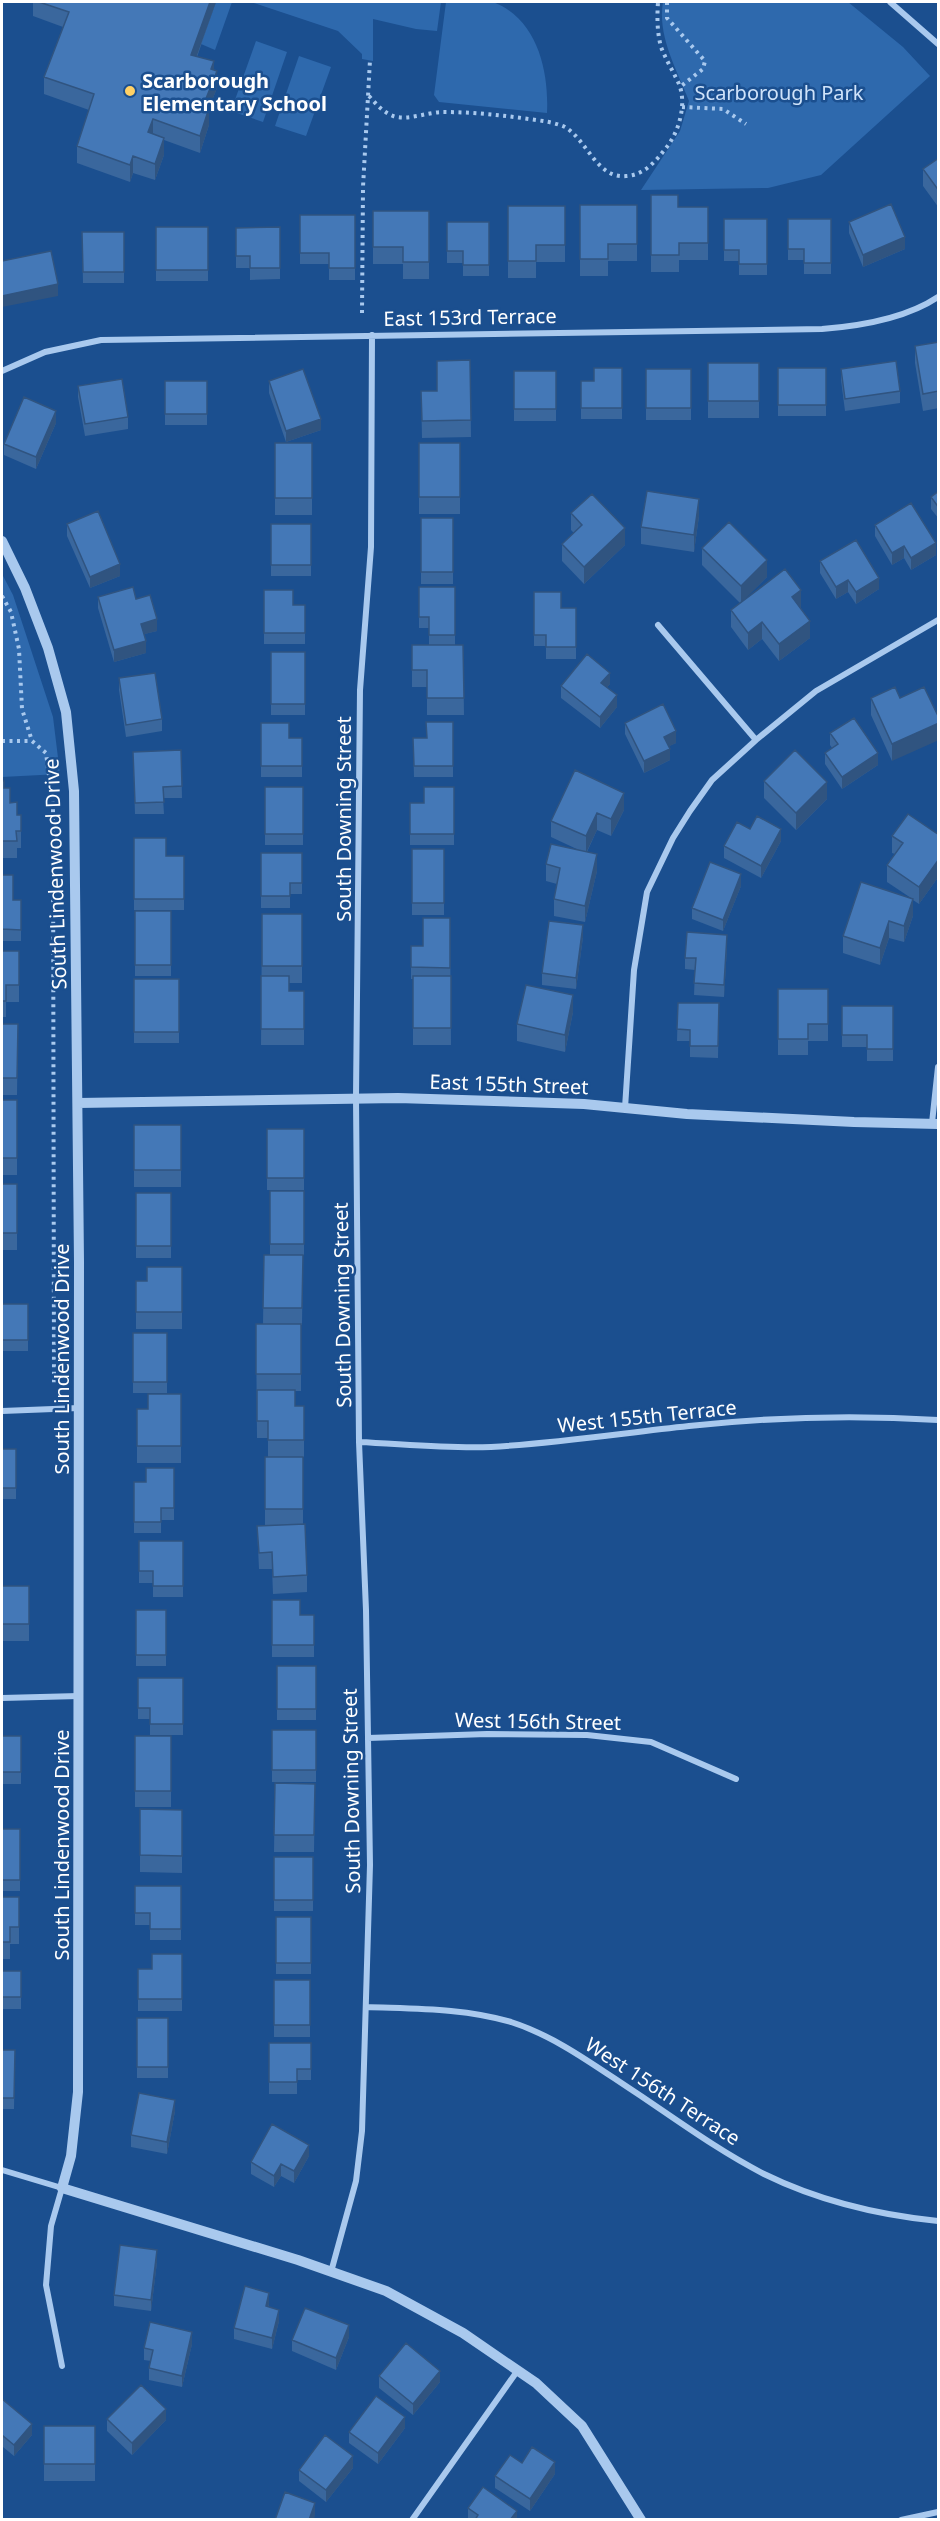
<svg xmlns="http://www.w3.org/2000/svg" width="940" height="2521" font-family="'Noto Sans',sans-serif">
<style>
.green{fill:#2e69ad}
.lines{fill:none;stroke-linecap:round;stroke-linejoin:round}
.path{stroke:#a9c9ee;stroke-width:4;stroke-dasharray:3 4.5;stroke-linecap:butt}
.minor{stroke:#a9c9ee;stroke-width:6}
.tertiary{stroke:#a9c9ee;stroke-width:10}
.wall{fill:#3a679d}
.shaded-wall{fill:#305480}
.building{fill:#4478b7;stroke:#305480;stroke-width:1.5}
.poi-dot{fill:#ffd166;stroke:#1b4f8f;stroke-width:2}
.labels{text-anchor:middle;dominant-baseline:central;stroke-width:5;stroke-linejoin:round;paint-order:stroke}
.poi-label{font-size:20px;font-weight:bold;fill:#fff;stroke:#1b4f8f;text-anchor:start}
.park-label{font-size:20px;fill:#cfe3fa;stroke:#1b4f8f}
.street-label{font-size:20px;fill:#fff;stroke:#1b4f8f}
</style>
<rect width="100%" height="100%" fill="#1b4f8f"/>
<path class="green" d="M216 2H232L215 50 201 44Z
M251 2H441L437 31 416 29 373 19V61L362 59V54L338 31Z
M446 2C458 1 483 0 493 2 538 19 549 72 547 113L439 102 434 95Z
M663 2H848L903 47 930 76 821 175 768 188 641 190 680 131 689 101C677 70 657 36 663 2Z
M256 41 287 52 263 122 231 111Z
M299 56 331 67 306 136 275 126Z
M2 574 13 595 53 717 60 774 2 777Z"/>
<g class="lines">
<path class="path" d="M667 2V18L705 61 703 69 680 87
M369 96C376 104 383 112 393 116 408 121 427 112 443 112 477 112 509 116 543 121 550 122 558 124 565 127 587 140 597 179 626 176 644 175 655 162 666 148 679 132 687 104 679 84 673 71 666 60 661 47 657 32 657 17 658 2
M682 107 723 109 746 124
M362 313 363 187 370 60
M2 596 11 612 19 649 22 709 32 741 46 753 53 806 54 1385
M2 741H32"/>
<path class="minor" d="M890 2 938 44
M2 371 45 352 101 340 822 329C861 326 905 319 938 297
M658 625 756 740
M625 1108 634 970 647 892 673 838 690 811 712 780 756 740 816 691 938 620
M932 1123 938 1067
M2 1411 79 1408
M359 1442C403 1444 448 1449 491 1447 558 1443 623 1433 689 1426 772 1417 856 1415 938 1420
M2 1698 79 1696
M368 1738 487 1734 587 1735 651 1742 736 1779
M366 2007C415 2009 463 2008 511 2022 558 2037 599 2069 641 2096 681 2123 721 2152 764 2174 819 2201 878 2215 938 2221
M2 2170 62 2188 51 2226 46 2285 62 2366
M331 2272 356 2181 362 2131 370 1865 366 1610 359 1442 356 1098 360 690 371 547 372 335
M412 2520 518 2370
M901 2520 938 2512"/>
<path class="tertiary" d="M2 541 25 588 48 648 66 712 74 791 79 1262 78 2092 71 2156 62 2188 298 2260 386 2291 463 2333 536 2383 582 2426 641 2520
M78 1103 398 1098 584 1104 687 1114 854 1122 938 1124"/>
</g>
<path class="wall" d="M33 2H216L197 57 214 70 217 88 209 108V125L200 153 164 140V155L155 180 133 173 130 182 77 163V146L89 110 44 94V77L63 27 33 16Z
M939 158V208L923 186V169Z
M651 195 678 207H708V260H679V272H651Z
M580 205H637V261H608V276H580Z
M508 206H565V262H536V278H508Z
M373 211H429V279H403V264H373Z
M300 215H355V280H329V264H300Z
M724 219H767V275H739V261H724Z
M788 219H831V274H804V260H788Z
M447 222H489V276H463V263H447Z
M849 222 905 249 863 267 849 233Z
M156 227H208V281H156Z
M280 227V279L250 280V268H236V228Z
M82 232H124V283H83Z
M939 342V408L923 411 915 363V346Z
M470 360 471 437 422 438 421 391H437Z
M708 363H759V418H708Z
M622 368V419H581V381H594Z
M778 368H826V416H778Z
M646 369H691V420H646Z
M841 369 900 391V403L845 411 841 380Z
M514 371H556V421H514Z
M165 381H207V425H165Z
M269 381 321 430 286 442 269 393Z
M78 386 128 417V429L85 436 78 397Z
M56 423 36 469 4 455V444Z
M275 443H312V515H275Z
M419 443H460V514H419Z
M939 491V519L931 509V497Z
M571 513 625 545 584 584 562 561V544L574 533 571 530Z
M699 516 694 552 641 544V527Z
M421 518H453V584H421Z
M67 524 120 576 90 588 67 536Z
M271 524H311V576H271Z
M875 525 936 555 911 570 904 558 892 565 875 536Z
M702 548 767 577 741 602 801 607 800 608 810 638 779 661 762 639 748 650 731 627V610L740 603 702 565Z
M820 561 879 589 856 604 848 592 836 599 820 573Z
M419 587H455V645H463L464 715H427V687H412V645H429V628H419Z
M264 590 293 605H305V644H264Z
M534 592 561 608H576V659H546V646H534Z
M98 597 136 599 157 631 144 634 146 653 114 662 98 608Z
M271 652H305V715H271Z
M119 678 162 719V731L126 737 119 690Z
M610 684 607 687 617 707 600 728 561 698V686Z
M871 698H900L892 761 871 715Z
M453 722V777H414L413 738H426Z
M261 723 289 738H302V777H261Z
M625 723 676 743 669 746 670 760 644 773 625 734Z
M830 733 878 765 842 789 825 764V753L832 748 830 745Z
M181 750 182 798H163L164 814H135L133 752Z
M575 770 624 810 611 836 597 830 587 852 597 871 585 922 554 916V899L557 884 546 881V864L581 851 551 837V821Z
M2 781 10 803 17 815H21V848H17V858H2Z
M764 781 827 799 796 830 764 798Z
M265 787H303V845H265Z
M454 787V845H410V803H424Z
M750 829 781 841 761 878 724 858V846Z
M939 835V876L919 904 913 900V916L904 942 889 938 880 965 843 953V936L911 898 887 882V865L895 854 892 853V836Z
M134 838 166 856H184V910H134Z
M412 849H444V915H412Z
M261 853H302V894H290V908H261Z
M2 875 13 900H21V941H2Z
M741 886 723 931 692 919V908Z
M135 911H171V976H135Z
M262 914H302V983H289V991H304V1045H261Z
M450 918 451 1045H413V979H411V946H423Z
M583 937 576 989 542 985V973Z
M727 946 724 997 694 995 695 970 685 969V958Z
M2 951H19V1002H6V1017H2Z
M134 979H179V1043H134Z
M778 989H828V1041H808V1055H778Z
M678 1003H719L718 1058 690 1057V1041H677Z
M842 1006H893V1061H867V1047H842Z
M573 1012 565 1052 517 1041V1024Z
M2 1024H18L17 1095H2Z
M2 1100H17V1175H2Z
M134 1125H181V1187H134Z
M267 1129H304V1190H267Z
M2 1184H17V1250H2Z
M270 1191H304V1255H299H303L302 1325H301V1391H295V1406H304V1457H268V1438H257L256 1324H263L264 1255H270Z
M136 1193H171V1258H136Z
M182 1267V1329H136V1281H147Z
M2 1304H28V1351H2Z
M133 1333H167V1393H133Z
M181 1394V1463H137V1409H148Z
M2 1449H16V1499H2Z
M265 1457H303V1524L307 1575V1592L273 1594 272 1569H259L257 1526H265Z
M174 1468V1520H161V1533H134V1482H146Z
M139 1541H183V1597H153V1583H139Z
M2 1586H29V1641H2Z
M272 1600 300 1615H314V1657H272Z
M136 1610H166V1666H136Z
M277 1666H316V1720H277Z
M138 1678H183V1735H150V1719H138Z
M272 1730H316V1782H272Z
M2 1736H21V1784H2Z
M135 1736H171V1807H135Z
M275 1783 315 1784 314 1852H274Z
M140 1809 182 1810V1873L140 1872Z
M2 1829H20V1891H2Z
M274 1857H313V1911H274Z
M135 1886H181V1940H150V1925H135Z
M2 1897H19V1944H10V1959H2Z
M276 1917H311V1974H276Z
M182 1954V2011H138V1969H152Z
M2 1971H21V2009H2V2029Z
M274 1980H310V2037H274Z
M137 2018H168V2078H137Z
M269 2043H311V2080H297V2094H269Z
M2 2050H15L14 2109H2Z
M175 2111 167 2154 131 2147V2135Z
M309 2156 294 2183 281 2176 274 2187 251 2174V2162Z
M157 2262 151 2311 114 2306V2295Z
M269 2304V2307L279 2321 272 2349 234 2339V2328Z
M349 2337 336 2370 292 2351V2340Z
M192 2344 182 2387 149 2380V2368L151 2361 144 2360V2348Z
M379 2376 440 2382 413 2415 379 2388Z
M2 2399 32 2435 14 2456 3 2447 2 2450Z
M107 2419 166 2420 132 2455 107 2431Z
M44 2426H95V2481H44Z
M405 2428 378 2464 349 2443V2432Z
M522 2463 555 2474 530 2511 495 2488V2476Z
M353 2468 326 2502 299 2481V2470Z
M468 2508 517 2520H468Z"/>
<path class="shaded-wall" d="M210 2H216L191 72V55Z
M214 61V78L217 71V88L203 123V106L211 69Z
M209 108V125L200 153V136Z
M153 119V136L148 132Z
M164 138V155L155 180V164Z
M133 156V173L130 182V165Z
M905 237V249L863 267V255Z
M58 284V296L2 307V296Z
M56 411V423L36 469V457Z
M321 419V430L286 442V431Z
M699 499V516L694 552V535Z
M625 528V545L584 584V567Z
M936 543V555L911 570V558Z
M904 546V558L892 565V553Z
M767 560V577L741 603V586Z
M120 564V576L90 588V577Z
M879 578V589L856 604V592Z
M848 580V592L836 599V587Z
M801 590V607L792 614V597Z
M157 619V631L141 635V624Z
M810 621V638L779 661V644Z
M762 622V639L748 650V633Z
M146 641V653L114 662V650Z
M610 673V684L601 694V683Z
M617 695V707L600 728V717Z
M939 723V740L892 761V744Z
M676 731V743L664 749V737Z
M670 749V760L644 773V761Z
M878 753V765L842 789V777Z
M827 782V799L796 830V813Z
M624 793V810L611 836V819Z
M597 813V830L586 853V836Z
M781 829V841L761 878V866Z
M597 854V871L585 922V906Z
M939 859V876L919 904V887Z
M741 874V886L723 931V920Z
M913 899V916L904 942V926Z
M889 921V938L880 965V948Z
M583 925V937L576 989V978Z
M727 935V946L724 997V985Z
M573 995V1012L565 1052V1035Z
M175 2100V2111L167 2154V2142Z
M309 2145V2156L294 2183V2171Z
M281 2164V2176L274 2187V2176Z
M157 2250V2262L151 2311V2300Z
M269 2293V2304L266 2318V2306Z
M279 2310V2321L272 2349V2338Z
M349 2325V2337L336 2370V2358Z
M192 2332V2344L182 2387V2376Z
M440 2371V2382L413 2415V2404Z
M166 2409V2420L132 2455V2443Z
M405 2417V2428L378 2464V2453Z
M32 2424V2435L14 2456V2445Z
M3 2436V2447L2 2450V2438Z
M353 2456V2468L326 2502V2490Z
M555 2462V2474L530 2511V2499Z
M315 2503V2515L314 2520H309Z
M517 2511V2520H510Z"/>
<path class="building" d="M39 2H210L191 55 214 61 211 69 217 71 203 106 209 108 200 136 153 119 148 132 164 138 155 164 133 156 130 165 77 146 94 94 44 77 69 12Z
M939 158V191L923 169Z
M651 195H678V207H708V243H679V255H651Z
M891 204 905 237 863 255 849 222Z
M580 205H637V244H608V259H580Z
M508 206H565V245H536V261H508Z
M373 211H429V262H403V247H373Z
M300 215H355V268H329V253H300Z
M724 219H767V264H739V250H724Z
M788 219H831V263H804V249H788Z
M447 222H489V265H463V251H447Z
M156 227H208V270H156Z
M280 227V268H250V256H236V228Z
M82 232H124V272H83Z
M51 251 58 284 2 296V261Z
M939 342V391L923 394 915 346Z
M470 360 471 420 422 421 421 391H437V361Z
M896 361 900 391 845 399 841 369Z
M708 363H759V401H708Z
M594 368H622V408H581V381H594Z
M778 368H826V405H778Z
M303 369 321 419 286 431 269 381Z
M646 369H691V408H646Z
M514 371H556V409H514Z
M122 379 128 417 85 424 78 386Z
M165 381H207V414H165Z
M24 397 56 411 36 457 4 444Z
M275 443H312V498H275Z
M419 443H460V497H419Z
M647 491 699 499 694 535 641 527Z
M939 491V508L931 497Z
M592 494 625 528 584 567 562 544 582 525 571 513Z
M911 503 936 543 911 558 904 546 892 553 875 525Z
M98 511 120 564 90 577 67 524Z
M421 518H453V572H421Z
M729 522 767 560 741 586 702 548Z
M271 524H311V565H271Z
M856 540 879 578 856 592 848 580 836 587 820 561Z
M785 569 801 590 792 597 810 621 779 644 762 622 748 633 731 610Z
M133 587 136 599 150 595 157 619 141 624 146 641 114 650 98 597Z
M419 587H455V635H429V617H419Z
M264 590H293V605H305V633H264Z
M534 592H561V608H576V647H546V635H534Z
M412 645H463L464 698H427V670H412Z
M271 652H305V704H271Z
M587 654 610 673 601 683 617 695 600 717 561 686Z
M155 673 162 719 126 725 119 678Z
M895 687 900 698 924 687 939 718V723L892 744 871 698Z
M663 704 676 731 664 737 670 749 644 761 625 723Z
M854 718 878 753 842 777 825 753 838 744 830 733Z
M426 722H453V766H414L413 738H427Z
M261 723H289V738H302V766H261Z
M181 750 182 786 163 787 164 802 135 803 133 752Z
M795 750 827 782 796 813 764 781Z
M575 770 624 793 611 819 597 813 586 836 551 821Z
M2 781H4V788H10V803L17 802V815H21V831H16L17 841H2Z
M265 787H303V834H265Z
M424 787H454V834H410V803H424Z
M908 814 939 835V859L919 887 887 865 903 843 892 836Z
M757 816 781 829 761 866 724 846 737 822 750 829Z
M134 838H166V856H184V899H134Z
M551 844 597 854 585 906 554 899 560 868 546 864Z
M412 849H444V903H412Z
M261 853H302V883H290V896H261Z
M710 862 741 874 723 920 692 908Z
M2 875H13V900H21V930L2 929Z
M861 882 913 899 904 926 889 921 880 948 843 936Z
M135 911H171V965H135Z
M262 914H302V966H262Z
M423 918H450V968L411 967V946H423Z
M549 921 583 925 576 978 542 973Z
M687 932 727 935 724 985 694 983 696 958H685Z
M2 951H19V985H6V1001H2Z
M261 976H289V991H304V1029H261Z
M413 976H451V1028H413Z
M134 979H179V1032H134Z
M526 985 573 995 565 1035 517 1024Z
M778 989H828V1024H808V1039H778Z
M678 1003H719L718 1046H690V1030L677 1029Z
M842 1006H893V1049H867V1035H842Z
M2 1024H18L17 1078H2Z
M2 1100H17V1158H2Z
M134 1125H181V1170H134Z
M267 1129H304V1178H267Z
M2 1184H17V1233H2Z
M270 1191H304V1244H270Z
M136 1193H171V1246H136Z
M264 1255H303L302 1308H263Z
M147 1267H182V1312H136V1281H147Z
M2 1304H28V1340H2Z
M256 1324H301V1374H256Z
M133 1333H167V1382H133Z
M257 1390H295V1406H304V1440H268V1421H257Z
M148 1394H181V1446H137V1409H148Z
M2 1449H16V1488H2Z
M265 1457H303V1509H265Z
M146 1468H174V1508H161V1522H134V1482H146Z
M305 1524 307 1575 273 1577 272 1552 259 1553 257 1526Z
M139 1541H183V1586H153V1571H139Z
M2 1586H29V1624H2Z
M272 1600H300V1615H314V1645H272Z
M136 1610H166V1655H136Z
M277 1666H316V1709H277Z
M138 1678H183V1724H150V1708H138Z
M272 1730H316V1770H272Z
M2 1736H21V1772H2Z
M135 1736H171V1791H135Z
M275 1783 315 1784 314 1835H274Z
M140 1809 182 1810V1856L140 1855Z
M2 1829H20V1880H2Z
M274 1857H313V1900H274Z
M135 1886H181V1929H150V1913H135Z
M2 1897H19V1927H10V1942H2Z
M276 1917H311V1963H276Z
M152 1954H182V1999H138V1969H152Z
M2 1971H21V1997H2V2018Z
M274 1980H310V2025H274Z
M137 2018H168V2067H137Z
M269 2043H311V2069H297V2082H269Z
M2 2050H15L14 2098H2Z
M139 2093 175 2100 167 2142 131 2135Z
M272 2124 309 2145 294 2171 281 2164 274 2176 251 2162Z
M120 2245 157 2250 151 2300 114 2295Z
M245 2286 269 2293 266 2306 279 2310 272 2338 234 2328Z
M305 2308 349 2325 336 2358 292 2340Z
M150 2322 192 2332 182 2376 149 2368 153 2350 144 2348Z
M406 2343 440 2371 413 2404 379 2376Z
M141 2385 166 2409 132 2443 107 2419Z
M376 2396 405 2417 378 2453 349 2432Z
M2 2399 32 2424 14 2445 3 2436 2 2438Z
M44 2426H95V2464H44Z
M325 2435 353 2456 326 2490 299 2470Z
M532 2447 555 2462 530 2499 495 2476 510 2455 522 2463Z
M483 2487 517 2511 510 2520H475L478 2515 468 2508Z
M285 2492 315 2503 309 2520H275Z"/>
<circle class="poi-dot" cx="130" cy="91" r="6"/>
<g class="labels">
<g class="poi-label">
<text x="142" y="80">Scarborough<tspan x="142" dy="23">Elementary School</tspan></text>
</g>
<g class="park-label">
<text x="779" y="92">Scarborough Park</text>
</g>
<g class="street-label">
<text transform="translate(470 317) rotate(-1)">East 153rd Terrace</text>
<text transform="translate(343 819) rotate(-90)">South Downing Street</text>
<text transform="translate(55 874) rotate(-92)">South Lindenwood Drive</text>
<text transform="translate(509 1084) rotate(2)">East 155th Street</text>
<text transform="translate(342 1305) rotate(-91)">South Downing Street</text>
<text transform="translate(61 1359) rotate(-90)">South Lindenwood Drive</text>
<text transform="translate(647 1416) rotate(-6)">West 155th Terrace</text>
<text transform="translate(538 1721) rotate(1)">West 156th Street</text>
<text transform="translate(351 1791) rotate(-91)">South Downing Street</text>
<text transform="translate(61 1845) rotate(-90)">South Lindenwood Drive</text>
<text transform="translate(663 2091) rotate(33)">West 156th Terrace</text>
</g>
</g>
<rect width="940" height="2521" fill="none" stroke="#ffffff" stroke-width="6"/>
</svg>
